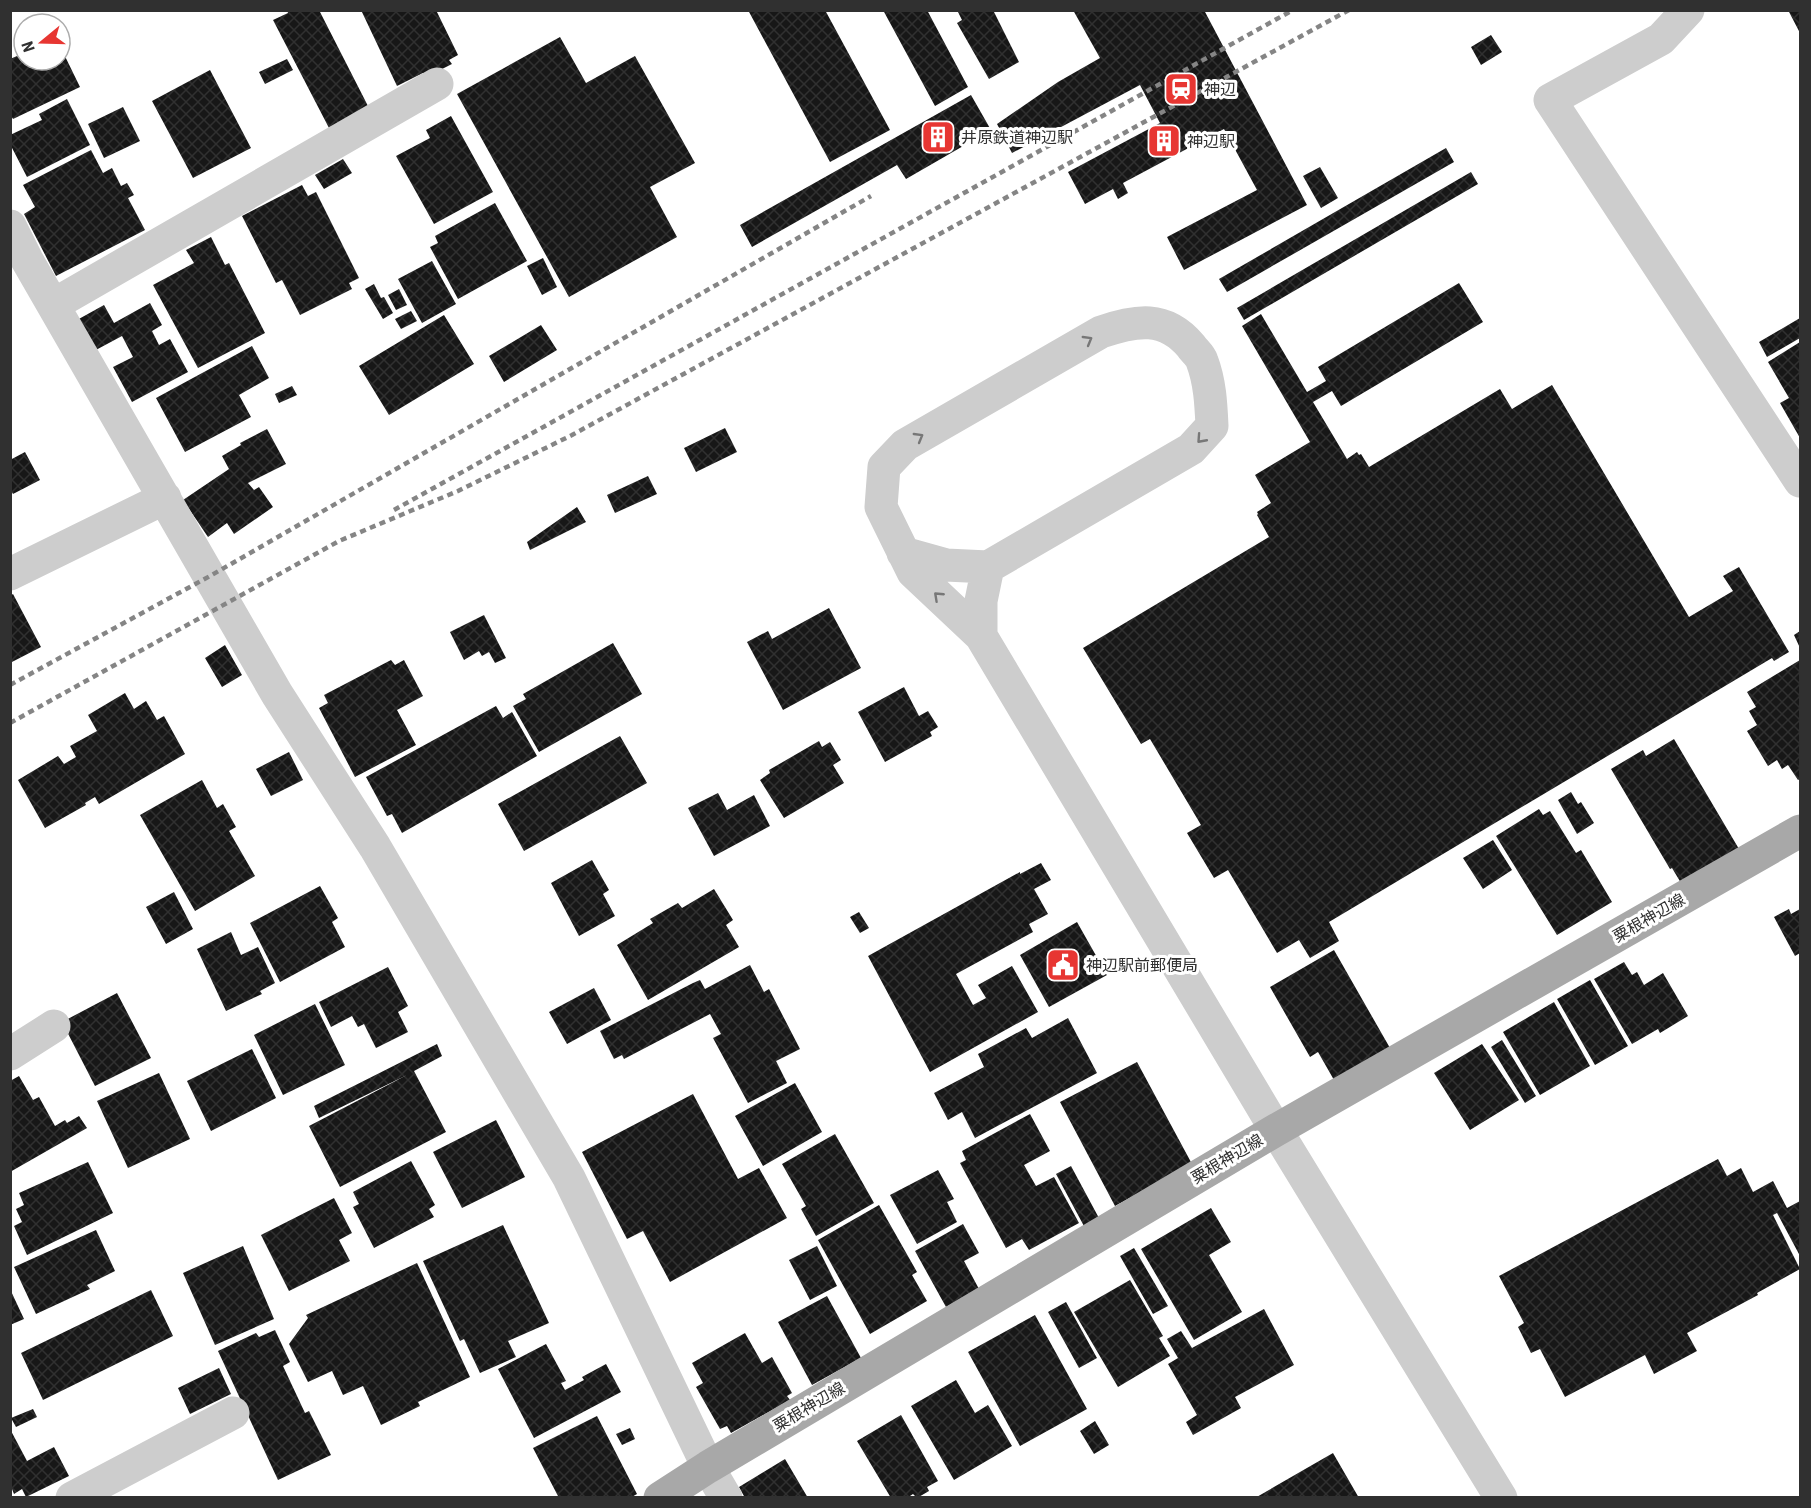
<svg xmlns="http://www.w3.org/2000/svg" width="1811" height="1508" font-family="'Roboto Condensed','Noto Sans JP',sans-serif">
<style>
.building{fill:url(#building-cross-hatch)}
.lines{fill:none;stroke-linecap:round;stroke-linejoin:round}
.minor{stroke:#cdcdcd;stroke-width:33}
.major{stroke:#a8a8a8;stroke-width:33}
.rail{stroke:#858585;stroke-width:4.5;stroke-dasharray:6 4.5;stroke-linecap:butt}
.oneway{stroke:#777}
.labels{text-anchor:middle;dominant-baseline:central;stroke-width:6;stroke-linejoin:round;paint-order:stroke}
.poi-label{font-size:16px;fill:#303030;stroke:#fff;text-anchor:start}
.street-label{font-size:16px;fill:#303030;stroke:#fff}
</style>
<defs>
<pattern id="building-cross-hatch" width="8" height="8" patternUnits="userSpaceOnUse" patternTransform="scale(1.5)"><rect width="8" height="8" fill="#171717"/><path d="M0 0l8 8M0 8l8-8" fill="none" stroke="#303030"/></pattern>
</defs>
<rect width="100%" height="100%" fill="#fff"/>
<path class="building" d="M287 10H319L369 108 329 128 273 20 288 13Z
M361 10H436L458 55 449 60 452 64 424 78 423 73 397 86Z
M748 10H825L890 130 830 162Z
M883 10H927L968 87 935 106Z
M957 10H993L1019 62 989 79 957 23 962 20Z
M1073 10H1204L1307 205 1184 270 1167 237 1257 190 1224 129 1123 183 1128 193 1118 199 1113 189 1085 204 1068 172 1160 123 1140 85 1012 153 997 124 1058 82 1100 58Z
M1788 10H1800V33Z
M1491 35 1502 52 1481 65 1471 47Z
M560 37 586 83 635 56 695 163 650 187 677 237 569 297 457 94Z
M60 46 80 87 13 119 10 114V59L24 53V60H60Z
M287 59 293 70 265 84 259 72Z
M210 70 251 148 193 178 152 101Z
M971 95 991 130 906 179 897 165 752 247 740 225Z
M67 99 90 145 27 177 10 144V135L42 120 39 114Z
M123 107 140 141 104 158 88 124Z
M451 116 493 192 434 224 396 156 430 138 426 130Z
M1446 148 1454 162 1227 292 1219 279Z
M91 150 103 173 112 168 121 186 127 183 134 195 128 198 145 230 56 276 24 214 35 207 23 185Z
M343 159 352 173 324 189 315 175Z
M1320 167 1338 198 1321 208 1303 176Z
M1471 172 1478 184 1244 320 1237 308Z
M302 185 308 196 316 192 359 278 349 283 352 289 300 315 282 280 276 283 242 216Z
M495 203 527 261 458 299 430 247 438 243 435 236Z
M211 237 225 265 229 263 265 333 198 368 153 285 194 263 186 250Z
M543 258 557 287 542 295 527 266Z
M432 261 456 304 422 323 398 279Z
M1459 283 1483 322 1341 406 1332 391 1313 402 1347 459 1357 452 1359 455 1361 454 1369 467 1500 389 1512 409 1552 385 1689 617 1733 591 1723 576 1739 567 1789 652 1774 661 1772 658 1329 922 1339 941 1310 958 1299 940 1277 953 1228 870 1214 878 1187 833 1201 825 1150 739 1141 744 1083 648 1269 537 1257 515 1258 514 1257 512 1271 503 1255 475 1310 442 1242 326 1261 314 1307 392 1326 381 1318 367Z
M374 284 381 298 384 297 393 313 383 319 365 289Z
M399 289 407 305 396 310 388 295Z
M150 303 162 325 152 331 159 345 170 339 188 372 132 402 113 367 133 357 122 336 94 351 77 320 104 305 114 323Z
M411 311 417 321 401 329 395 319Z
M444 315 474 364 389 415 359 366Z
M1800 318V338L1767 357 1759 342Z
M541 325 557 350 504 382 489 356Z
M1800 342V438L1780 403 1789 398 1768 362Z
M252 346 269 378 239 395 251 417 185 452 156 398Z
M292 386 297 395 279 403 275 394Z
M725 428 737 452 696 472 684 448Z
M267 429 286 464 248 483 254 490 259 487 273 507 234 534 227 523 208 537 183 500 229 469 222 456 241 445 240 443Z
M25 452 40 480 13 494 10 489V460Z
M648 476 657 494 615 513 607 495Z
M577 507 586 522 530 550 527 542Z
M13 594 41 647 10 663V596Z
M829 608 861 668 783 710 747 642 768 631 772 639Z
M484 615 506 658 495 663 489 652 482 656 479 651 464 660 450 632Z
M1800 631V648L1794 635Z
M613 643 642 694 539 752 513 706 526 699 523 694Z
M225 645 242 675 222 687 205 658Z
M391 660 395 665 404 660 423 696 397 710 416 745 355 777 319 708 328 703 324 695Z
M1800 660V779L1798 780 1788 765 1782 769 1777 760 1768 766 1747 731 1757 725 1749 711 1756 707 1747 692Z
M904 687 919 716 928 711 938 727 930 732 932 736 885 762 858 712Z
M125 693 134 709 146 701 157 720 164 716 185 754 99 804 95 797 85 803 86 805 45 828 18 780 58 756 64 764 76 757 70 746 97 731 88 715Z
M496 706 503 718 512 712 537 756 402 833 392 814 387 816 366 777Z
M620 736 647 783 524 851 498 804Z
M1674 739 1739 849 1681 883 1672 868 1670 869 1611 769 1643 750 1646 756Z
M819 741 822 747 830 742 841 760 833 765 844 783 784 818 760 780 770 773 769 770Z
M289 752 303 780 271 796 256 769Z
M202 780 217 808 223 804 236 827 229 831 255 876 195 911 140 815Z
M1571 792 1578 804 1581 802 1594 823 1577 834 1558 800Z
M718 793 727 810 754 795 770 826 714 856 688 808Z
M1539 809 1543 815 1550 811 1576 853 1581 850 1612 902 1557 935 1496 836Z
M1493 840 1512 870 1483 889 1463 858Z
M592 860 609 890 603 894 615 916 579 936 551 883Z
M1041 863 1051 880 1034 889 1048 914 1029 924 1033 932 956 974 973 1005 986 998 978 985 1012 966 1038 1012 930 1072 868 956 1020 872V874Z
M320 886 338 918 332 922 345 947 280 982 250 923Z
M714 889 733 920 726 925 739 947 648 1000 617 945 653 923 650 919 678 903 682 908Z
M174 892 193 929 166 944 146 907Z
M1789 909 1791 914 1800 909V953L1795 956 1774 917Z
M859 912 869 928 860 933 850 917Z
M1077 922 1107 975 1049 1007 1020 955Z
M231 932 241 955 258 947 275 983 260 991 262 994 226 1011 197 949Z
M1334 950 1390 1048 1334 1080 1318 1052 1310 1057 1270 987Z
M1624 962 1632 975 1637 972 1644 985 1663 973 1688 1016 1660 1033 1658 1029 1632 1044 1594 979Z
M750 965 764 992 769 989 800 1049 776 1061 787 1083 748 1103 713 1038 721 1034 710 1014 624 1059 622 1055 614 1059 600 1031 693 983 700 980 705 989Z
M388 967 408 1006 398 1012 408 1032 376 1048 364 1024 358 1027 352 1016 331 1027 319 1002Z
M1590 980 1628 1046 1595 1065 1557 999Z
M594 988 611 1020 567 1044 549 1012Z
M117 993 151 1058 95 1086 62 1022Z
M1554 1002 1590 1066 1540 1095 1503 1032Z
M315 1004 345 1065 283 1095 254 1035Z
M1068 1018 1097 1073 975 1138 962 1112 948 1120 934 1093 984 1067 978 1054 1026 1028 1032 1038Z
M1502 1040 1536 1096 1525 1103 1491 1047Z
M437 1044 442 1056 414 1071 446 1132 340 1187 309 1126 407 1075 319 1118 314 1106Z
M1482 1044 1519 1100 1470 1130 1434 1073Z
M252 1049 276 1098 211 1131 187 1081Z
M1137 1062 1192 1164 1115 1206 1060 1102Z
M159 1073 190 1139 128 1168 97 1101Z
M19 1076 33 1100 39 1097 55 1126 65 1120 67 1123 79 1116 87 1128 10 1172V1081Z
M795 1083 822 1132 763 1166 735 1116Z
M693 1094 738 1179 759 1168 787 1218 670 1282 643 1231 627 1239 582 1152Z
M1030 1114 1050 1151 1024 1165 1036 1186 1054 1177 1079 1223 1029 1250 1022 1239 1006 1248 960 1163 966 1160 962 1151Z
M496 1120 525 1177 462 1208 433 1152Z
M835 1134 874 1203 816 1236 801 1209 806 1206 782 1164Z
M1718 1159 1727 1176 1741 1168 1753 1192 1773 1181 1787 1208 1800 1201V1256L1777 1213 1773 1215 1800 1269 1757 1293 1758 1295 1687 1333 1697 1351 1654 1374 1645 1355 1565 1397 1540 1349 1531 1353 1518 1327 1524 1323 1499 1276Z
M411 1161 435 1205 429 1209 434 1217 374 1248 353 1207 359 1204 353 1192Z
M88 1162 113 1213 27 1255 14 1226 22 1222 16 1209 24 1205 19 1193Z
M1071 1166 1100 1220 1085 1228 1056 1174Z
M938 1170 954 1199 947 1202 957 1222 917 1244 890 1195Z
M334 1198 352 1233 339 1240 350 1261 289 1291 261 1235Z
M879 1205 917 1272 912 1275 927 1301 870 1334 818 1240Z
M1211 1208 1231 1242 1209 1255 1242 1312 1194 1340 1141 1249Z
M963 1224 979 1253 964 1261 979 1289 946 1307 915 1251Z
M503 1225 549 1323 508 1341 516 1357 480 1373 464 1339 460 1341 423 1261Z
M96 1230 115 1271 87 1285 90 1289 36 1314 14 1267Z
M243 1246 274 1319 215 1345 183 1273Z
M817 1246 837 1286 810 1300 789 1260Z
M1134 1248 1168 1306 1153 1314 1120 1256Z
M417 1263 470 1377 418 1402 420 1406 381 1425 363 1386 343 1395 332 1371 308 1382 289 1344 308 1318 306 1315Z
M1130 1280 1163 1336 1159 1338 1170 1356 1118 1387 1074 1312Z
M10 1289 24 1319 10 1325Z
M151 1290 173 1336 43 1400 21 1353Z
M827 1296 861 1358 812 1385 778 1322Z
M1066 1302 1097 1358 1079 1368 1048 1312Z
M1264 1309 1294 1365 1235 1397 1241 1408 1193 1435 1186 1422 1197 1415 1168 1364 1178 1358 1167 1339 1181 1331 1192 1348Z
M1035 1315 1087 1409 1020 1446 968 1352Z
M275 1330 290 1362 283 1366 305 1413 309 1411 331 1455 278 1480 218 1351 256 1333 259 1337Z
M745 1333 762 1363 772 1357 792 1393 787 1396 790 1400 731 1433 727 1426 720 1429 696 1387 703 1383 692 1363Z
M546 1344 566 1381 561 1383 565 1390 584 1380 582 1377 606 1364 621 1392 534 1438 498 1369Z
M219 1368 231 1394 190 1414 178 1388Z
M956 1380 975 1413 988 1405 1012 1446 954 1480 911 1406Z
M33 1409 37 1417 16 1427 11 1418Z
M901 1415 938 1481 927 1487 929 1491 917 1498 913 1494 907 1498H891L857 1441Z
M597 1416 637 1494 630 1498H559L533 1448Z
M1095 1421 1109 1445 1094 1454 1080 1431Z
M630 1428 635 1439 622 1445 616 1434Z
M10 1429 27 1461 54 1447 69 1476 26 1497 22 1489 14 1494 12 1489 10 1490Z
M1333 1453 1359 1498H1255Z
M785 1459 808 1498H745L739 1487Z"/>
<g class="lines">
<path class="minor" d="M1688 10 1661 39 1550 100 1800 481
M10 226 27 260 277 694 375 847 569 1178 708 1467 726 1498
M53 305 437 84
M903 553 946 565 988 567
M10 574 165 498
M981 636V601L988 567 1191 449 1212 426C1211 404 1210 382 1202 361 1200 355 1194 351 1191 346 1165 315 1136 320 1101 332L905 445 884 467 881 507 913 572 981 636 1276 1130 1501 1498
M10 1054 54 1026
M72 1498 233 1413"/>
<path class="major" d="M660 1498 708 1467 1276 1130 1800 831"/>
<path class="rail" d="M394 510 1293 10
M10 685 210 576 871 196
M10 723 339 541 458 491 572 435 1349 10"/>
</g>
<defs><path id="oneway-chevron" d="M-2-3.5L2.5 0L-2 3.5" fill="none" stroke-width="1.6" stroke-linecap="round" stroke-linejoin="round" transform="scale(1.5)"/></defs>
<g class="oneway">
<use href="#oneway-chevron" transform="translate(1088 340) rotate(-30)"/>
<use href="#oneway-chevron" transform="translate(919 437) rotate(-30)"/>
<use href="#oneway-chevron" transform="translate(1201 439) rotate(132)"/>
<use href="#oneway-chevron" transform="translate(938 596) rotate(-137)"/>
</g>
<defs>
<symbol id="station-square" viewBox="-11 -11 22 22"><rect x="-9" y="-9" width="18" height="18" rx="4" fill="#e73632" stroke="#fff"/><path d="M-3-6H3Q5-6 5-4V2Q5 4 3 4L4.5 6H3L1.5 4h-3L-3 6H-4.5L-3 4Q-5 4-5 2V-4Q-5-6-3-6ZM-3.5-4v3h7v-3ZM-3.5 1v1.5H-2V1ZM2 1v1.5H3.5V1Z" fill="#fff"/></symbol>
<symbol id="building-square" viewBox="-11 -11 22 22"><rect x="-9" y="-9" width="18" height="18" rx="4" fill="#e73632" stroke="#fff"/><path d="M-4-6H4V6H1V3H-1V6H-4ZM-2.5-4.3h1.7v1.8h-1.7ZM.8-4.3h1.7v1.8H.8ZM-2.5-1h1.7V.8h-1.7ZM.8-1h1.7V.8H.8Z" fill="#fff"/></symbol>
<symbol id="civic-square" viewBox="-11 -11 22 22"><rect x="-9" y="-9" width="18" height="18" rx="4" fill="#e73632" stroke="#fff"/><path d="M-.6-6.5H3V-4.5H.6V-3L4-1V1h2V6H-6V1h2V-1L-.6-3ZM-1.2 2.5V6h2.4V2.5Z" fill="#fff"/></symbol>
</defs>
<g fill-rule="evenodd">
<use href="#station-square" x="1162" y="70" width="38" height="38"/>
<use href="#building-square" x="919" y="118" width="38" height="38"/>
<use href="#building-square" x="1145" y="122" width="38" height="38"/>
<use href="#civic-square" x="1044" y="946" width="38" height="38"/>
</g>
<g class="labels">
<g class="poi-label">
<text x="1204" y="89">神辺</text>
<text x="961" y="137">井原鉄道神辺駅</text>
<text x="1187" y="141">神辺駅</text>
<text x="1086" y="965">神辺駅前郵便局</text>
</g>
<g class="street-label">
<text transform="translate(1649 918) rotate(-30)">粟根神辺線</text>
<text transform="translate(1227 1159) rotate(-31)">粟根神辺線</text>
<text transform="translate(809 1407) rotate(-31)">粟根神辺線</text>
</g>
</g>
<rect width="1811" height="1508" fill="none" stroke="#303030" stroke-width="24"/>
<g transform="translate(42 42) rotate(251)"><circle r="28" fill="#ffffff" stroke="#acacac" stroke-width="1.5"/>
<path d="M0-4.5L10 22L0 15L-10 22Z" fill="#e73632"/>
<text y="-9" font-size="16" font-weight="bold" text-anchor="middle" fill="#303030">N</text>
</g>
</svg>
